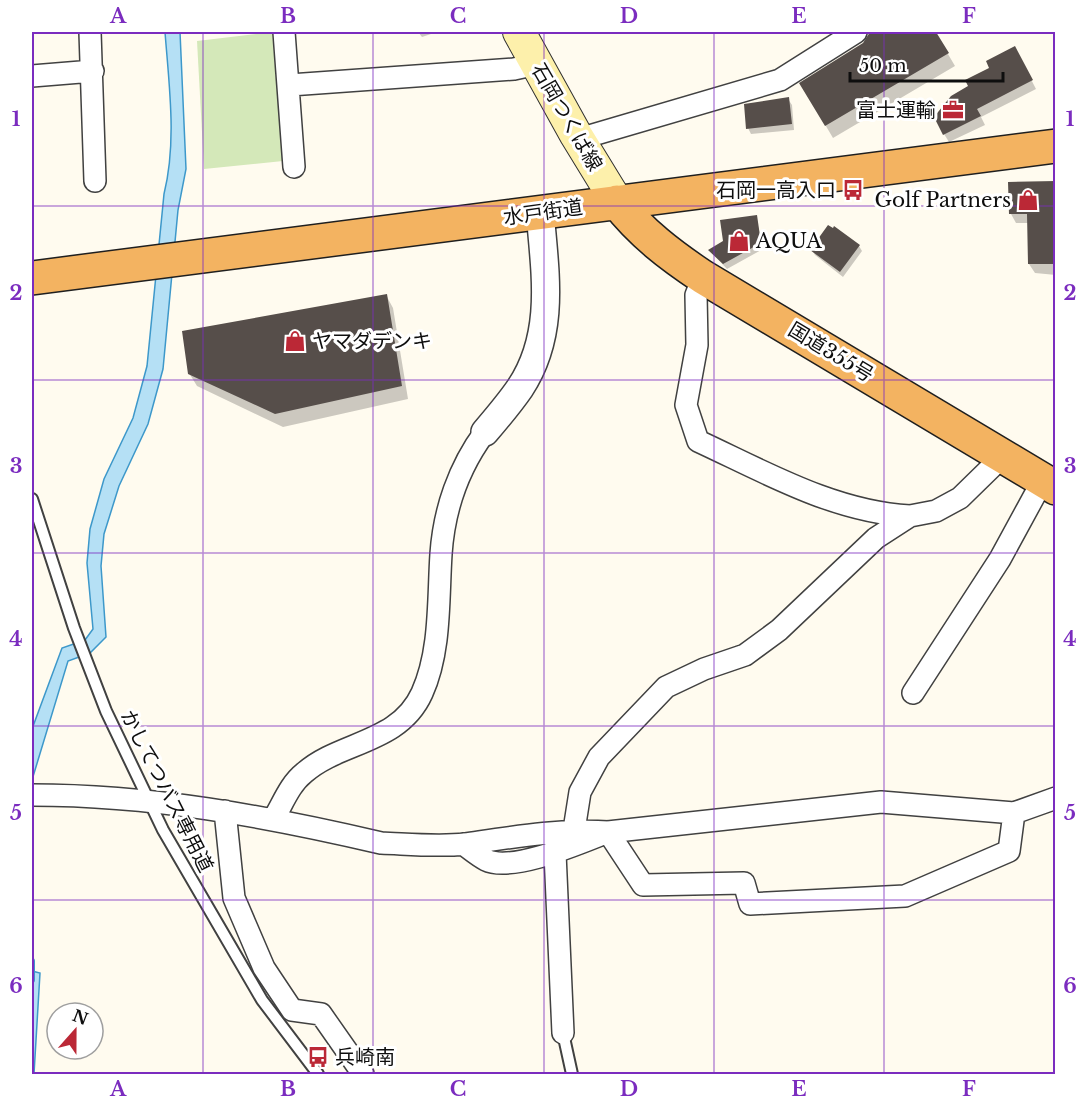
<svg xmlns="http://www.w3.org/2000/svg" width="1087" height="1106" font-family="'Libre Baskerville','Noto Sans JP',serif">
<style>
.green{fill:#d4e8b9}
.water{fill:#b5e0f5;stroke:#3d98ca;stroke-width:1.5}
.shadow{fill:#0003}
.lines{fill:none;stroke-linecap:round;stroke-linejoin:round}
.stream{stroke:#3d98ca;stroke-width:6}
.building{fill:#564e4a}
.service-casing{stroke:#414141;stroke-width:14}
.minor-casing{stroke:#414141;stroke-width:24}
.tertiary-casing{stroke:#414141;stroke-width:30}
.secondary-casing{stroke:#303030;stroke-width:34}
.trunk-casing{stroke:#1f1f1f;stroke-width:36}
.service{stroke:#fff;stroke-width:10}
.minor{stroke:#fff;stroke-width:21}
.tertiary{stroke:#fff;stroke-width:27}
.secondary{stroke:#fdf0ab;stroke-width:32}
.trunk{stroke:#f3b361;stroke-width:33}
.grid{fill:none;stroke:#7b2cbf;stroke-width:1.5;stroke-opacity:0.55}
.labels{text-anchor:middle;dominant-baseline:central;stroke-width:6;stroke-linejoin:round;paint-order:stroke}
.poi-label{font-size:20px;fill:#0e0e0e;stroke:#fff;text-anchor:end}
.street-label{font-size:20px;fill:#0e0e0e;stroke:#fff}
.neatline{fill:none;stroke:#7b2cbf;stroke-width:2}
.grid-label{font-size:20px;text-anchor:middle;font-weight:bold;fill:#7b2cbf}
</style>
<rect width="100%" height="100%" fill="#fffbef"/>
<path class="green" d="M272 32 283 161 204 169 197 41Z"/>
<path class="water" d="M165 32H180L186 169 178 210 163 369 148 424 119 486 104 534 101 566 106 637 90 653 68 661 32 780V729L62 648 85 640 93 629 87 563 90 529 104 479 133 418 147 366 164 194C177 142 169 85 165 32Z
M32 971 40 973 34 1074H32Z"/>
<path class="shadow" d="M418 32H437L422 37Z
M873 32H935L955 66 833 138 801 84 864 44Z
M1019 56 1036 89 981 117 985 125 949 142 944 134 970 87Z
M788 99 792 105 794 130 751 134 748 128Z
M1056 182V275L1035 273 1029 264V223H1016L1011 214Z
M756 217 763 249 727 269 710 251Z
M859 246 862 251 843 277 815 255 812 250Z
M386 295 393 308 408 399 283 427 197 386 189 373Z"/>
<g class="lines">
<path class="stream" d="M32 961V980"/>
</g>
<path class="building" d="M870 32H936L949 53 825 126 799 83 863 43Z
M1015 46 1033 80 977 109 981 116 943 135 934 117 951 96 968 86 965 80 989 68 986 61Z
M789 97 792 124 746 129 744 104Z
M1056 181V264H1028L1027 214H1009L1008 182Z
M757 215 761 243 723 264 708 250 723 241 720 220Z
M828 225 833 228 834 226 860 245 840 272 810 250Z
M387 294 402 386 275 414 188 374 182 331Z"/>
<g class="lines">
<defs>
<path id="service" d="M32 499 74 628 106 711 163 830 262 1000 318 1074
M563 1033 572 1074"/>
<path id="minor" d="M90 32 95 181
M284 32 294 167
M32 76 93 71
M290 85 514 69 537 64
M579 139 780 80 856 32
M703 277 696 295 697 345 686 405 698 441C765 472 834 512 910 516
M913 693 1000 559 1043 480
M32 795C151 795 265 816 381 843 408 844 438 847 465 844 513 837 559 829 608 832L881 802 1014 813 1056 798
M225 811 234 898 264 968 292 1010 321 1014 363 1074
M274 818C283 803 290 784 304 773 340 741 399 744 422 693 441 651 438 600 441 554 444 510 459 467 485 432
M574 830 580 792 599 757 666 687 704 669 745 655 779 630 876 538 910 516 936 511 960 498 1003 456
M463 844C470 849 478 856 486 860 512 873 582 842 608 832L643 885 744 883 750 904 905 896 1009 851 1014 813
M555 853 563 1033"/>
<path id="tertiary" d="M485 432C497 418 509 404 520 388 556 334 545 273 540 212"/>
<path id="secondary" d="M519 32 576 135 617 202"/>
<path id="trunk" d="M617 202C641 233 670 255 703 277L1056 488
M32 278 1056 146"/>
</defs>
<use href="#service" class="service-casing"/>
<use href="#minor" class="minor-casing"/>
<use href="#tertiary" class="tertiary-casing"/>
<use href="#secondary" class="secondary-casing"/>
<use href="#trunk" class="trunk-casing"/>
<use href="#service" class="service"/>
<use href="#minor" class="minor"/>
<use href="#tertiary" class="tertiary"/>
<use href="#secondary" class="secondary"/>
<use href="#trunk" class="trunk"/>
</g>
<path class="grid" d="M203 32V1074M373 32V1074M544 32V1074M714 32V1074M884 32V1074M32 206H1056M32 380H1056M32 553H1056M32 726H1056M32 900H1056"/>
<defs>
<symbol id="office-bare" viewBox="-9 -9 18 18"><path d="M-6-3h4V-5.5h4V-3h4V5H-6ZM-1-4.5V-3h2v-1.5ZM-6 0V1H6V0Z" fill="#bb2836" stroke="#fff" stroke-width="2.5" paint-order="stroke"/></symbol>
<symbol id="bus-bare" viewBox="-9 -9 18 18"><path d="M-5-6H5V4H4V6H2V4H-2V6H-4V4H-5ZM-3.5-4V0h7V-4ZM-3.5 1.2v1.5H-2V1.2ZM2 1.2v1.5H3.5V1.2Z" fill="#bb2836" stroke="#fff" stroke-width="2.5" paint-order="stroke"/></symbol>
<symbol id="shop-bare" viewBox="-9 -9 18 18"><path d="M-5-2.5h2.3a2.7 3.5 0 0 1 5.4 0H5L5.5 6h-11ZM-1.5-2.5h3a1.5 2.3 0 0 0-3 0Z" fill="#bb2836" stroke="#fff" stroke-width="2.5" paint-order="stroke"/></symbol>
</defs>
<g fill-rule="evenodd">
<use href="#office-bare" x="938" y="95" width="30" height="30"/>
<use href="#bus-bare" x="838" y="175" width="30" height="30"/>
<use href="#shop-bare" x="1013" y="185" width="30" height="30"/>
<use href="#shop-bare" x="724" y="226" width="30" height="30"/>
<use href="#shop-bare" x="280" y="326" width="30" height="30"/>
<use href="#bus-bare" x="303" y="1042" width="30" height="30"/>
</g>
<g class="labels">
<g class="poi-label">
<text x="936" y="110">富士運輸</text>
<text x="836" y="190">石岡一高入口</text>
<text x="1011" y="200">Golf Partners</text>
<text x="756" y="241" text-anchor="start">AQUA</text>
<text x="312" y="341" text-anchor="start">ヤマダデンキ</text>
<text x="335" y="1057" text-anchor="start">兵崎南</text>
</g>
<g class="street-label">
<text transform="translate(567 117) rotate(60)">石岡つくば線</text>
<text transform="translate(543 212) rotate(-8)">水戸街道</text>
<text transform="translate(831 352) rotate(31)">国道355号</text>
<text transform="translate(167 791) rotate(63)">かしてつバス専用道</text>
</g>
</g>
<rect width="1087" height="1106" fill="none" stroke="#ffffff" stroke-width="66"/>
<g transform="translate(75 1031) rotate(21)"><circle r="28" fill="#ffffff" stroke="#9f9f9f" stroke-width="1.5"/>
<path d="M0-4.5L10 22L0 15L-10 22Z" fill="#bb2836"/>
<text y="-9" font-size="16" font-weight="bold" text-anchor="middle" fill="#0e0e0e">N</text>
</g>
<path d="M850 72v9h153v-9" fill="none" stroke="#0e0e0e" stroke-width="3"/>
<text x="859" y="72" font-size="18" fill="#0e0e0e" stroke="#ffffff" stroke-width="4.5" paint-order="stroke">50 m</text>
<rect x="33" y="33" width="1021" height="1040" class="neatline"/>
<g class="grid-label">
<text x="118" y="23">A</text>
<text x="288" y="23">B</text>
<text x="458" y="23">C</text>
<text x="629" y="23">D</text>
<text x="799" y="23">E</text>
<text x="969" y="23">F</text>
<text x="16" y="126">1</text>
<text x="1070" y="126">1</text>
<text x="16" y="300">2</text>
<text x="1070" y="300">2</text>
<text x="16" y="473">3</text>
<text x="1070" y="473">3</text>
<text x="16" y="646">4</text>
<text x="1070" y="646">4</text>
<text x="16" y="820">5</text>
<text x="1070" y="820">5</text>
<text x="16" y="993">6</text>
<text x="1070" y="993">6</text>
<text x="118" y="1096">A</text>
<text x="288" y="1096">B</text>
<text x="458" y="1096">C</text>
<text x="629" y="1096">D</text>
<text x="799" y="1096">E</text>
<text x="969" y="1096">F</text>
</g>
</svg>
